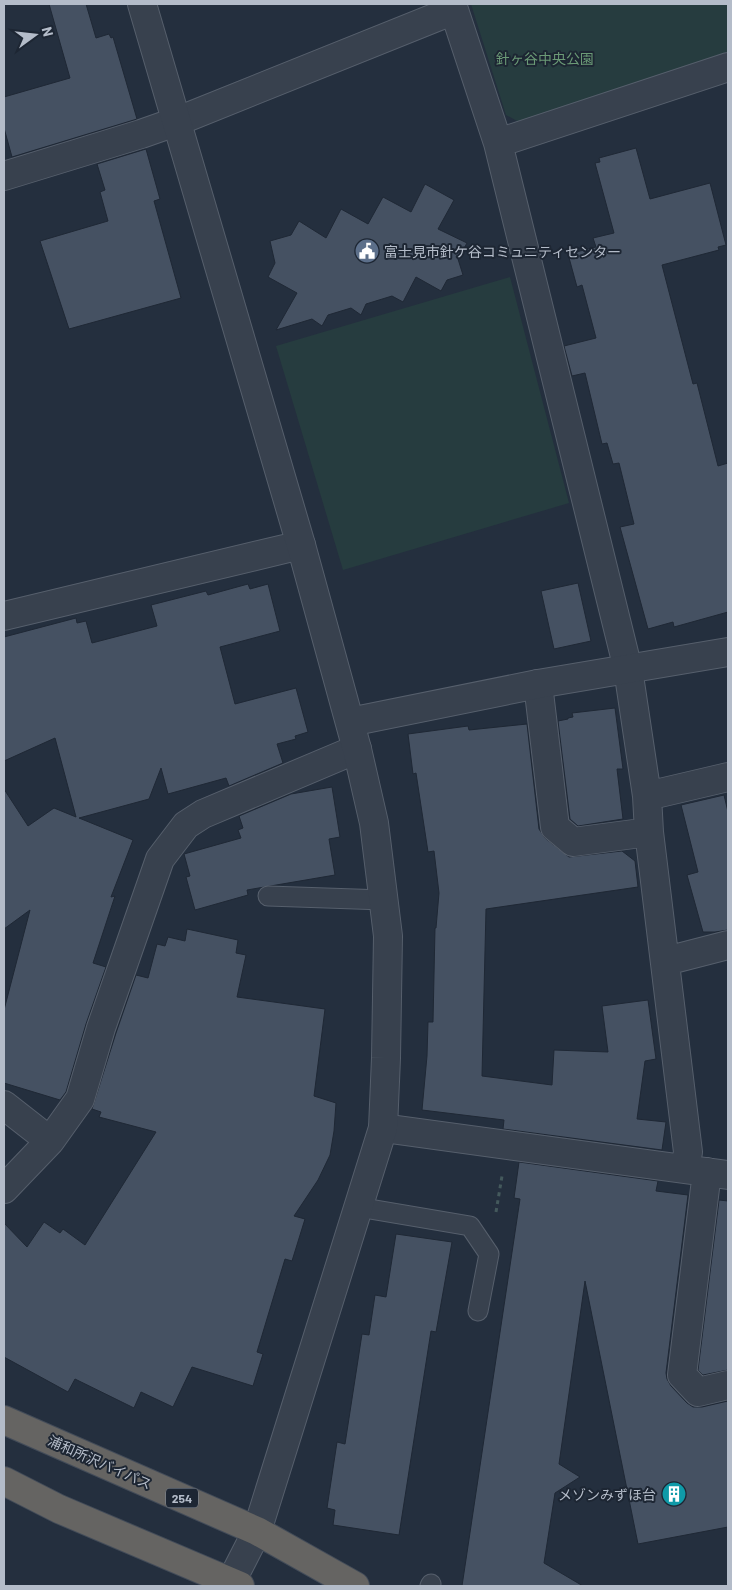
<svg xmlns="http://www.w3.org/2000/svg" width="732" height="1590" font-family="Barlow,'Noto Sans JP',sans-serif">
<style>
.green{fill:#263c3f}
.building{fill:#455162;stroke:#1f2835}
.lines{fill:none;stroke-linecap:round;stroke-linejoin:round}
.service-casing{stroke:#565f6c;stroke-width:21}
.minor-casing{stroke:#565f6c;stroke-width:30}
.tertiary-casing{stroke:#565f6c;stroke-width:30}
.trunk-casing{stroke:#434c59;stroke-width:30}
.path{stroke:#44595c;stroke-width:3;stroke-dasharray:4 4;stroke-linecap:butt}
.service{stroke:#38414e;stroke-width:19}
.minor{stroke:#38414e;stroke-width:28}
.tertiary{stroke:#38414e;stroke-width:28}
.trunk{stroke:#656462;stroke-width:28}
.labels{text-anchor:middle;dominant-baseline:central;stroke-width:4;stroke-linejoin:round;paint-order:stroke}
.shield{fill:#1d2633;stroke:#878f9c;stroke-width:1}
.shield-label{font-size:12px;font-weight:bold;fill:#b4bcc9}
.park-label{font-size:14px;fill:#6b9a76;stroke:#1d2633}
.poi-label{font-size:14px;fill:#b4bcc9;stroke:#1d2633;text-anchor:start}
.street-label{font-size:14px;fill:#b4bcc9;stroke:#1d2633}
</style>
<rect width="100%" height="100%" fill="#242f3e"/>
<path class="green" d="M471 4H728V52L521 123 506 115Z
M510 277 569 503 343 570 276 346Z"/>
<path class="building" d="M49 4H86L96 38 109 34 111 38 113 37 137 119 12 157 4 128V97L70 78Z
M636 148 650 199 710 183 726 245 718 247 719 250 662 265 693 384 697 383 718 466 728 463V612L674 627 673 622 648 629 620 527 634 524 619 463 613 464 607 443 602 444 585 373 572 376 564 346 596 338 582 285 577 287 568 254 596 247 593 238 614 233 595 163 600 162 599 158Z
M146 149 160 199 154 201 181 298 69 329 40 241 108 221 100 192 105 190 97 164Z
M425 184 454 200 438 229 467 243 458 259 463 275 447 280 441 291 416 277 403 302 392 296 366 304 361 315 351 308 328 315 322 326 312 319 276 330 297 293 268 277 275 263 270 241 291 235 299 221 326 238 341 209 368 224 383 197 411 212Z
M578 583 591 641 554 649 541 591Z
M248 584 250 589 268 584 280 631 220 647 235 704 296 688 308 732 295 736 296 739 277 744 283 763 229 786 226 778 168 794 161 768 149 799 79 818 133 840 111 897 115 896 93 963 106 967 86 1024 66 1092 60 1100 4 1083V1010L30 910 4 929V789L28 826 54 808 76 817 55 738 4 761V637L76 618 77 623 86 621 92 643 157 626 151 605 206 591 208 595Z
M615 708 623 769H617L623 819 578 826 570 819 558 721 568 719V718L573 717 572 713Z
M527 724 539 829 545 838 569 857 622 851 635 861 638 887 486 909 482 1076 552 1085 554 1050 608 1052 602 1006 648 1000 656 1059 645 1061 637 1119 666 1122 662 1150 503 1129 504 1120 422 1110 427 1056 428 1022H433L435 928H436L439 893 434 851 428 852 416 773 413 774 408 734 468 726 469 730Z
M332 787 340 837 329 839 335 875 247 890 248 895 195 910 186 877 190 876 184 854 241 838 238 830 243 828 239 816 291 794Z
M724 795 728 812V930L715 932H703L687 875 698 872 681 805Z
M187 929 238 940 236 953 246 955 237 997 325 1009 314 1096 336 1103 334 1131 330 1155 318 1180 294 1216 305 1219 292 1261 285 1259 257 1352 263 1354 253 1386 192 1367 173 1407 141 1392 134 1408 75 1379 68 1392 4 1357V1223L27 1247 44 1222 60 1233 63 1229 85 1245 156 1132 99 1117 101 1112 92 1109 116 1033 136 975 148 978 157 944 165 946 168 937 185 941Z
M519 1162 658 1181 656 1191 688 1195 666 1373 667 1379 671 1386 687 1403 693 1407H702L728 1401V1527L638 1544 585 1281 559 1464 580 1477 555 1493 544 1563 583 1586H462L520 1199 514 1198Z
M719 1200 728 1201V1370L703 1375 698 1370Z
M396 1234 452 1242 436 1332 431 1331 399 1535 333 1525 335 1510 327 1508 337 1442 345 1444 362 1334 369 1335 375 1295 386 1297Z"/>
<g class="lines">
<defs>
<path id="service" d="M268 896 384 900
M358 1207 470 1226 489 1254 478 1311
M430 1586 431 1584"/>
<path id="minor" d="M498 143 728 67
M4 176 141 134 178 121 454 10 498 143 628 669 647 796 649 832 688 1152 685 1169
M4 616 301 545
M538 684 555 827 573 842 649 832
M647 796 728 777
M666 961 728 945
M4 1105 50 1141
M383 1128 728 1175
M707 1172 682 1375 698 1392 728 1385
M4 1189 50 1141 80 1099 101 1028 160 859 186 825 203 814 357 749"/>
<path id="tertiary" d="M142 4 301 545 357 749 374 823 388 936 386 1058 383 1128 257 1531 231 1582
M350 722 538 684 728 652"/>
<path id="trunk" d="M4 1420 257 1531 355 1586
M4 1481 59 1509 240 1586"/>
</defs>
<use href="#service" class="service-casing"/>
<use href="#minor" class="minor-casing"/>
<use href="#tertiary" class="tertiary-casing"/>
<use href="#trunk" class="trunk-casing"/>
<path class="path" d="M496 1212 502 1176"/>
<use href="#service" class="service"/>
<use href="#minor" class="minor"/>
<use href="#tertiary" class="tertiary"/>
<use href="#trunk" class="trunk"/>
</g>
<defs>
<symbol id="civic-disc" viewBox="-11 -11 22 22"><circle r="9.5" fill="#5c6f8a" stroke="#1d2633"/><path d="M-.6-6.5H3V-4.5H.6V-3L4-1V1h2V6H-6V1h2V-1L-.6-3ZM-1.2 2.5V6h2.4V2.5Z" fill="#fff"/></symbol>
<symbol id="building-disc" viewBox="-11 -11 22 22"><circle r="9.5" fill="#0f9aa8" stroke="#1d2633"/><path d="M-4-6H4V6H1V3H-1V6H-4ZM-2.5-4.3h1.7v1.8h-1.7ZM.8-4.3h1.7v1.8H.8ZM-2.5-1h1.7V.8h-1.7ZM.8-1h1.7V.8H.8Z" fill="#fff"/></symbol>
</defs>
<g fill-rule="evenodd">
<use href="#civic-disc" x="353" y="237" width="28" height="28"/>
<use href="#building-disc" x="660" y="1480" width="28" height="28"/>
</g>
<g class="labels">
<rect class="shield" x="166" y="1488.5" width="32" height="19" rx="4"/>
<g class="shield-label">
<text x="182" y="1498">254</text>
</g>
<g class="park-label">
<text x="545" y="58">針ヶ谷中央公園</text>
</g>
<g class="poi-label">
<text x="384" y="251">富士見市針ケ谷コミュニティセンター</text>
<text x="656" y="1494" text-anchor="end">メゾンみずほ台</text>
</g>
<g class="street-label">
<text transform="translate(100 1462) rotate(24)">浦和所沢バイパス</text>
</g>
</g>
<rect width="732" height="1590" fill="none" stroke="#b4bcc9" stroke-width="10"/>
<g transform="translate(35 35) rotate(75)" stroke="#1d2633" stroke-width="4" paint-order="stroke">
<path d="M0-4L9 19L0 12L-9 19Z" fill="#b4bcc9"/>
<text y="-8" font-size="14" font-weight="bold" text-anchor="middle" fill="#b4bcc9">N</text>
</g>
</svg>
